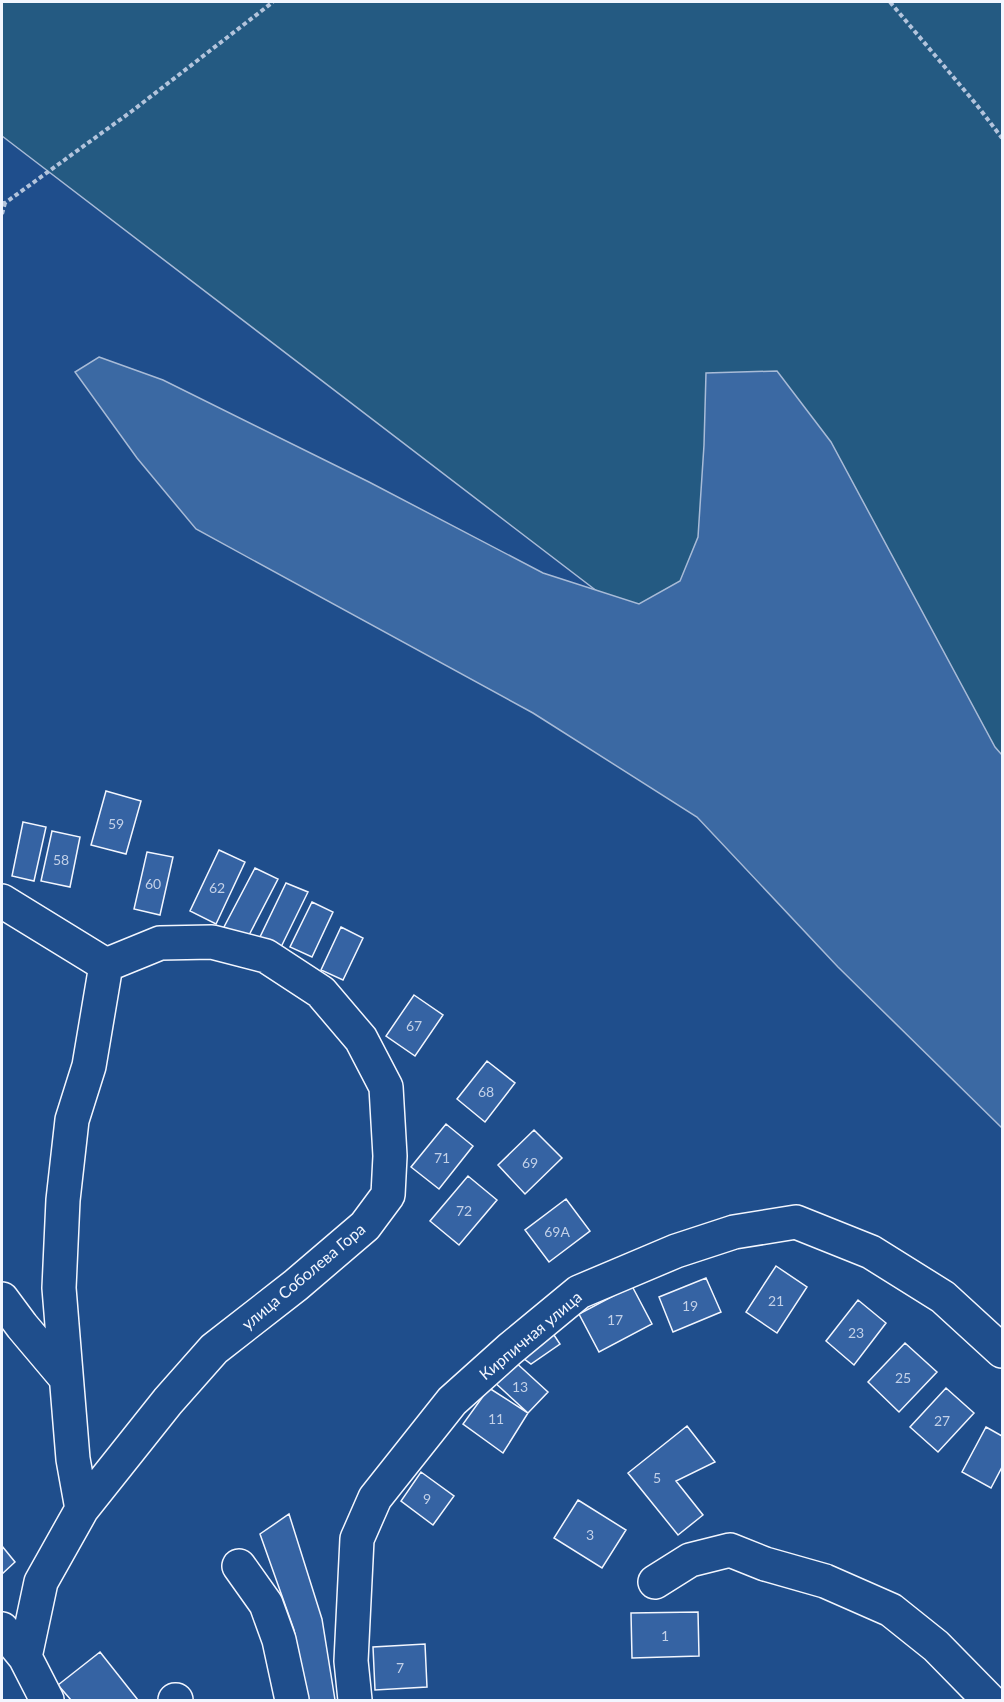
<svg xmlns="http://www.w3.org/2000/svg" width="1004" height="1702" font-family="Lato,sans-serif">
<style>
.green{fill:#245a82;stroke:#a8bbd7;stroke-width:1.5}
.water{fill:#3b69a3;stroke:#a8bbd7;stroke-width:1.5}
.building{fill:#3563a3;stroke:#f2f6ff;stroke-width:1.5}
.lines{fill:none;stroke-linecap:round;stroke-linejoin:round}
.minor-casing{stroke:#f2f6ff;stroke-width:36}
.path{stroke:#b3c4dc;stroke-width:4;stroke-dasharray:4.5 3;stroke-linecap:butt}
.minor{stroke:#1f4e8c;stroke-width:33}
.labels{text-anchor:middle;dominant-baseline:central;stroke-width:4.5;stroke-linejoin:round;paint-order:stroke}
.number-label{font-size:14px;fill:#c3d1e8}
.street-label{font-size:16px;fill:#f2f6ff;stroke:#1f4e8c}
</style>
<rect width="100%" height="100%" fill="#1f4e8c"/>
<path class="green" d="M2 2H1002V901L2 136Z"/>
<path class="water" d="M99 357 163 380 369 482 543 573 639 604 680 581 698 537 704 445 706 373 777 371 831 442 995 747 1002 755V1128L838 967 697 817 533 713 196 529 137 458 75 372Z"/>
<path class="building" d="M106 791 141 801 126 854 91 845Z
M23 822 46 827 34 881 12 876Z
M52 831 80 837 70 887 41 881Z
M219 850 245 862 216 924 190 911Z
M147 852 173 857 160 915 134 909Z
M255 868 278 879 247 939 224 927Z
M286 883 308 892 281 947 260 937Z
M312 902 333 912 312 957 290 947Z
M341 927 363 938 343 980 321 970Z
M414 995 443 1015 415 1056 386 1036Z
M487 1061 515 1083 485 1122 457 1099Z
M446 1124 473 1146 439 1189 411 1167Z
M534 1130 562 1158 525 1194 498 1165Z
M468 1176 497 1200 459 1245 430 1221Z
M566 1199 590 1231 549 1262 525 1230Z
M776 1266 807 1287 777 1333 746 1312Z
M706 1278 721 1312 673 1332 659 1297Z
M632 1286 652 1324 599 1352 579 1314Z
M858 1300 886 1323 854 1365 826 1341Z
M552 1332 560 1344 531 1364 519 1355Z
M905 1343 937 1372 899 1412 868 1382Z
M512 1359 548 1392 528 1413 492 1380Z
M489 1388 528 1413 503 1453 463 1424Z
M946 1388 974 1413 938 1452 910 1427Z
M687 1426 715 1462 676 1481 703 1515 678 1535 628 1473Z
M986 1427 1002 1436V1467L991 1488 962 1472Z
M421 1472 454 1496 433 1525 401 1501Z
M578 1500 626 1530 602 1568 554 1538Z
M289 1514 322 1619 335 1700H308L294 1630 260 1534Z
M2 1546 15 1562 2 1574Z
M698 1612 699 1656 632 1658 631 1613Z
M425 1644 427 1687 375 1690 373 1647Z
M100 1652 138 1700H71L58 1685Z"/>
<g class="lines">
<defs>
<path id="minor" d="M2 901 106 965
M2 1299 22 1326 65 1377
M239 1566 266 1604 279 1640 292 1700
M655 1582 690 1560 730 1550 765 1564 825 1581 891 1610 936 1646 989 1700
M2 1629 25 1657 47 1700
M25 1657 41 1582 82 1509 168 1401 214 1349 296 1285 365 1226 388 1195 390 1156 386 1087 361 1039 321 992 266 956 212 942 160 943 106 965 89 1066 72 1120 63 1200 59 1288 73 1459 82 1509
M175 1700H176
M355 1700 351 1661 357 1539 375 1498 452 1401 510 1349 579 1292 676 1251 734 1232 796 1222 871 1252 943 1297 1002 1351"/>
</defs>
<use href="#minor" class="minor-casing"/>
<path class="path" d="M890 2 976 104 1002 138
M2 203H5L132 111 273 2
M2 214 5 203"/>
<use href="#minor" class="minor"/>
</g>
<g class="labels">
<g class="number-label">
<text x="116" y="823">59</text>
<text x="61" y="859">58</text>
<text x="153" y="883">60</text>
<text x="217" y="887">62</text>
<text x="414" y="1025">67</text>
<text x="486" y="1091">68</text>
<text x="442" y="1157">71</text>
<text x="530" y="1162">69</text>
<text x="464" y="1210">72</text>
<text x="557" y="1231">69А</text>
<text x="776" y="1300">21</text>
<text x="690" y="1305">19</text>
<text x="615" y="1319">17</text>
<text x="856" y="1332">23</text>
<text x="903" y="1377">25</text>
<text x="520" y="1386">13</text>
<text x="496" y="1418">11</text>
<text x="942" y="1420">27</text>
<text x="657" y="1477">5</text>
<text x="427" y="1498">9</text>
<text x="590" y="1534">3</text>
<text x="665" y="1635">1</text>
<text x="400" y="1667">7</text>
</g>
<g class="street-label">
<text transform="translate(303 1276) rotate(-40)">улица Соболева Гора</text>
<text transform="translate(530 1335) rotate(-40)">Кирпичная улица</text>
</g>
</g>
<rect width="1004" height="1702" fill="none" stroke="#f2f6ff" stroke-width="6"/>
</svg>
